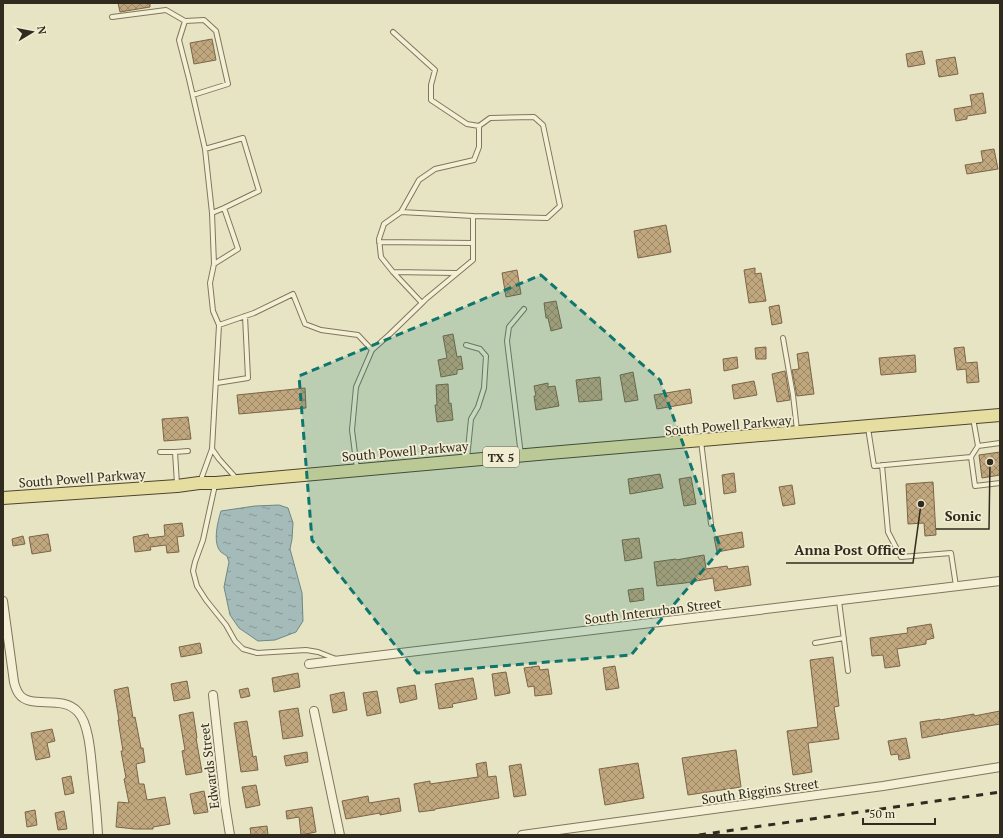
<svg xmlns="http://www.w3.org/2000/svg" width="1003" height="838" font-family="'PT Serif',serif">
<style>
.water{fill:url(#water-ripples);stroke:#6d8886}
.building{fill:url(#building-cross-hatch);stroke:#7b6546}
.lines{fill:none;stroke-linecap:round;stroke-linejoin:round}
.lane-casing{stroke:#80765d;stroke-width:6}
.street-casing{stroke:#80765d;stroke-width:10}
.primary-casing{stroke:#4e4430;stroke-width:14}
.lane{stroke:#f4f0d5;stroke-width:4}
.street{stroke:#f4f0d5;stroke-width:8}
.primary{stroke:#e6dea0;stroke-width:12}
.rail{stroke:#312b1f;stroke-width:3;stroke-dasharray:7 7;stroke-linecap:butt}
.marked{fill:#0f766e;fill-opacity:0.2;stroke:#0f766e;stroke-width:3;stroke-dasharray:8 5;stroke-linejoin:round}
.labels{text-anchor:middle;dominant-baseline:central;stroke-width:3.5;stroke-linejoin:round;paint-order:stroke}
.shield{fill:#f0edd2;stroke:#6a6555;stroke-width:1}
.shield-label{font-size:12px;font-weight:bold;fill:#312b1f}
.street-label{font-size:13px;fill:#312b1f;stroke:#f0edd2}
.leader{fill:none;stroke:#312b1f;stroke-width:1.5}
.callout-dot{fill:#312b1f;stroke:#f0edd2;stroke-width:1.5}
.callout-label{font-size:14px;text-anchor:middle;font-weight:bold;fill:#312b1f;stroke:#f0edd2;stroke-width:3.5;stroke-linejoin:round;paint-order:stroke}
</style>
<defs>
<pattern id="water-ripples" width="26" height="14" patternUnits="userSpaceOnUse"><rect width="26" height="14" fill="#a5bbb9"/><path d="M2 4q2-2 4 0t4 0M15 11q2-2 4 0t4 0" fill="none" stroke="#879896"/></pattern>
<pattern id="building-cross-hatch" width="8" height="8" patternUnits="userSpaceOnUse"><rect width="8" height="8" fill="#c1a77e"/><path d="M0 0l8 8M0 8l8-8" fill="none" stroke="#9d8867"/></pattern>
</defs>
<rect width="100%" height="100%" fill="#e7e4c4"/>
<path class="water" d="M279 505 288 508 293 523 292 539 290 549 302 593 303 621 296 632 275 640 258 641 239 628 230 615 224 587 229 562 227 556C227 556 222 553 221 552 212 543 218 521 221 511L255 506Z"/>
<path class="building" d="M118 3H150V7L120 12Z
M212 39 216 60 194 64 190 43Z
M922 51 925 64 908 67 906 54Z
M955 57 958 74 939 77 936 60Z
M983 93 986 113 967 116V119L956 121 954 109 972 106 970 95Z
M994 149 998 169 967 174 965 165 983 162 981 151Z
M666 225 671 252 638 258 634 231Z
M755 268V274L761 273 766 301 749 303 744 270Z
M517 270 521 294 506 297 502 273Z
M556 301 562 328 551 331 548 318H546L544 303Z
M779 305 782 323 772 325 769 307Z
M453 334 457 357 461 356 463 369 457 370V374L441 377 438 360 447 358 443 336Z
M766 347V359H756L755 348Z
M964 347 966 363 977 362 979 382 967 383 966 369 957 370 954 348Z
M808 352 814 394 797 396 792 370 799 369 797 354Z
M915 355 916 372 881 375 879 358Z
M737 357 738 368 724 371 723 359Z
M785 371 790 400 777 402 772 374Z
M633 372 638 400 625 402 620 375Z
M600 377 602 400 579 402 576 380Z
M754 381 757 395 734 399 732 385Z
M548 383V387L555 386 559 406 536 410 534 396H536L534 386Z
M448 384 449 404 451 403 453 420 437 422 435 405H437L436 385Z
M305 388 306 408 239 414 237 395Z
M690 389 692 403 657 409 654 395Z
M188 417 191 439 164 441 162 419Z
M1000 452V475L982 478 979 455Z
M734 473 736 492 724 494 722 475Z
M660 474 663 488 630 494 628 479Z
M691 477 696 504 684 506 679 479Z
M933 482 936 535 925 536 924 523 908 524 906 484Z
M792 485 795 504 783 506 779 487Z
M182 523 184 536 177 537 179 552 167 553 166 545 150 547 151 550 135 552 133 537 148 534 149 538 165 536 164 525Z
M742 532 744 547 717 552 714 537Z
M48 534 51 551 32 554 29 537Z
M23 536 25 544 13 546 12 539Z
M639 538 642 558 625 561 622 540Z
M704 555 706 569 727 566 728 569 748 566 751 585 715 591 713 578 685 583 657 586 654 562 676 559V560Z
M643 588 644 600 630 602 628 590Z
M931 624 934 638 926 640V644L897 649 900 666 885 668 883 655 872 656 870 638 908 633 907 628Z
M200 643 202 653 181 657 179 647Z
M833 657 839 706 834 707 839 739 808 743 812 772 793 775 787 731 818 727 810 660Z
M539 666 540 670 548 669 552 694 535 696 534 686 528 687 524 668Z
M615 666 619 688 606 690 603 668Z
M506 672 510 693 495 696 492 674Z
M298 673 300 687 274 692 272 678Z
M473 678 477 699 452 704 453 707 439 709 435 684Z
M187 681 190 698 174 701 171 684Z
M415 685 417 699 400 703 397 688Z
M128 687 133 718 135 717 141 748H143L145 762 136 764 139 784H144L147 800 165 797 170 824 153 827V829H135L116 827 118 802 129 803 124 779 126 778 121 751H123L118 720H119L114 690Z
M248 688 250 696 241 698 239 690Z
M377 691 381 713 367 716 363 693Z
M344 692 347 710 333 713 330 695Z
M298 708 303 736 283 739 279 711Z
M1000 711V724L942 734H943L922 738 920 722 940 719V720L974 714V716Z
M193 712 197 738H196L202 772 186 775 182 751 185 750 179 715Z
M247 721 253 757 256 756 258 770 241 772 234 723Z
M52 729 55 741 47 743 50 757 36 760 31 733Z
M906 738 910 758 899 760 898 754 891 755 888 741Z
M736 750 741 787 688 795 682 758Z
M307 752 308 762 286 766 284 756Z
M486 762 488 777 496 776 499 798 435 809V810L419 812 414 784 430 781V784L478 777 476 764Z
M638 763 644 798 605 805 599 769Z
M521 764 526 795 514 797 509 766Z
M71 776 74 793 65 795 62 778Z
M256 785 260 805 246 808 242 787Z
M204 791 208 812 194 814 190 794Z
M368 796 369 803 399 798 401 811 380 815V813L346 819 342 801Z
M312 807 316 832 301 835 299 817 287 819 286 811Z
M35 810 37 825 27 827 25 812Z
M64 811 67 829 58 830 55 813Z
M267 826 268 835H251L250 828Z"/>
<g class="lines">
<defs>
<path id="lane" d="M112 17 166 10 185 21
M393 32 435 70 431 85V100L467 124 479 126
M193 95 228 84 216 31 204 20 185 21 179 40 189 79 205 149 212 213 214 264 210 283 213 311 219 325 212 449 200 482
M205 149 243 138 259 191 224 208 212 213
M401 212 473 216
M379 242 473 243
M214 264 238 249 224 208
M393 272 456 273
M219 325 254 313 293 294 305 324 321 330 358 335 372 350
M783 338 793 395 797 430
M466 345 480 349 486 356 484 388 478 407 471 419 467 459
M217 383 248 378 245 316
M973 418 978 446 971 457 975 486 1000 483
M868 428 874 466 971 457
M701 441 711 524
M978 446 1000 443
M212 449 219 459 236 478
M160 452H175
M521 455 507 341 509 327 524 309
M882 465 888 532 901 557 951 553 956 586
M357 469 352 430 356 387 372 350 389 335 422 303 426 299 473 260V216L547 218 560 206 543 125 534 117 490 118 479 126V147L474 160 435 169 419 180 401 212 384 224 379 239 381 257 393 272 422 303
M177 484 175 452 188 451
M215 485 203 540 195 562 193 571 197 586 206 600 226 625 235 641 243 649 257 653 306 650 318 652 336 659
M839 601 848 671
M815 643 844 638"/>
<path id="street" d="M3 601 14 682C15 686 16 690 19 694 30 710 62 694 78 712 90 725 91 760 93 777 95 796 97 816 98 835
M309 664 1000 581
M213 695 225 804 230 835
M314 711 340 835
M522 835 883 786 1000 767"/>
<path id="primary" d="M3 498 177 486 199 483H216C477 458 739 437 1000 415"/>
</defs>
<use href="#lane" class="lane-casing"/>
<use href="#street" class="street-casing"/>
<use href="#primary" class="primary-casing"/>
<use href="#lane" class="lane"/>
<use href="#street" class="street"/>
<use href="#primary" class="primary"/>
<path class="rail" d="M699 835 1000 792"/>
</g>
<path class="marked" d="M541 275 660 380 721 549 631 655 417 673 312 540 299 376Z"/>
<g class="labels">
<rect class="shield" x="483" y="447" width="36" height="20" rx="3"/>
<g class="shield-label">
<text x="501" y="457">TX 5</text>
</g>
<g class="street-label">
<text transform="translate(728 425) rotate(-5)">South Powell Parkway</text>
<text transform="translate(405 451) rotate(-5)">South Powell Parkway</text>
<text transform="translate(82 478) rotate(-4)">South Powell Parkway</text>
<text transform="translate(653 611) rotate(-7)">South Interurban Street</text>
<text transform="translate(209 766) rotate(-97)">Edwards Street</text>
<text transform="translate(760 791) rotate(-8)">South Riggins Street</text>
</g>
</g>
<path class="leader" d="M990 462L989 529H936M921 504L913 563H786"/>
<g class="callout-dot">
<circle cx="990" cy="462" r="4"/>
<circle cx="921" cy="504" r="4"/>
</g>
<g class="callout-label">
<text x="963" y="521">Sonic</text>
<text x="850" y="555">Anna Post Office</text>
</g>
<rect width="1003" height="838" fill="none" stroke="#312b1f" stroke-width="8"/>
<g transform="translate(32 32) rotate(80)" stroke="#f0edd2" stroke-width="3" paint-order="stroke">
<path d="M0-3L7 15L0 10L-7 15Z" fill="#312b1f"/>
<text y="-6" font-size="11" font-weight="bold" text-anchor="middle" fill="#312b1f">N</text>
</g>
<path d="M863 818v6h72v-6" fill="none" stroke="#312b1f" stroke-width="2"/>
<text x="869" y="818" font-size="12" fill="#312b1f" stroke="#f0edd2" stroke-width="3" paint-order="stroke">50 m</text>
</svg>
